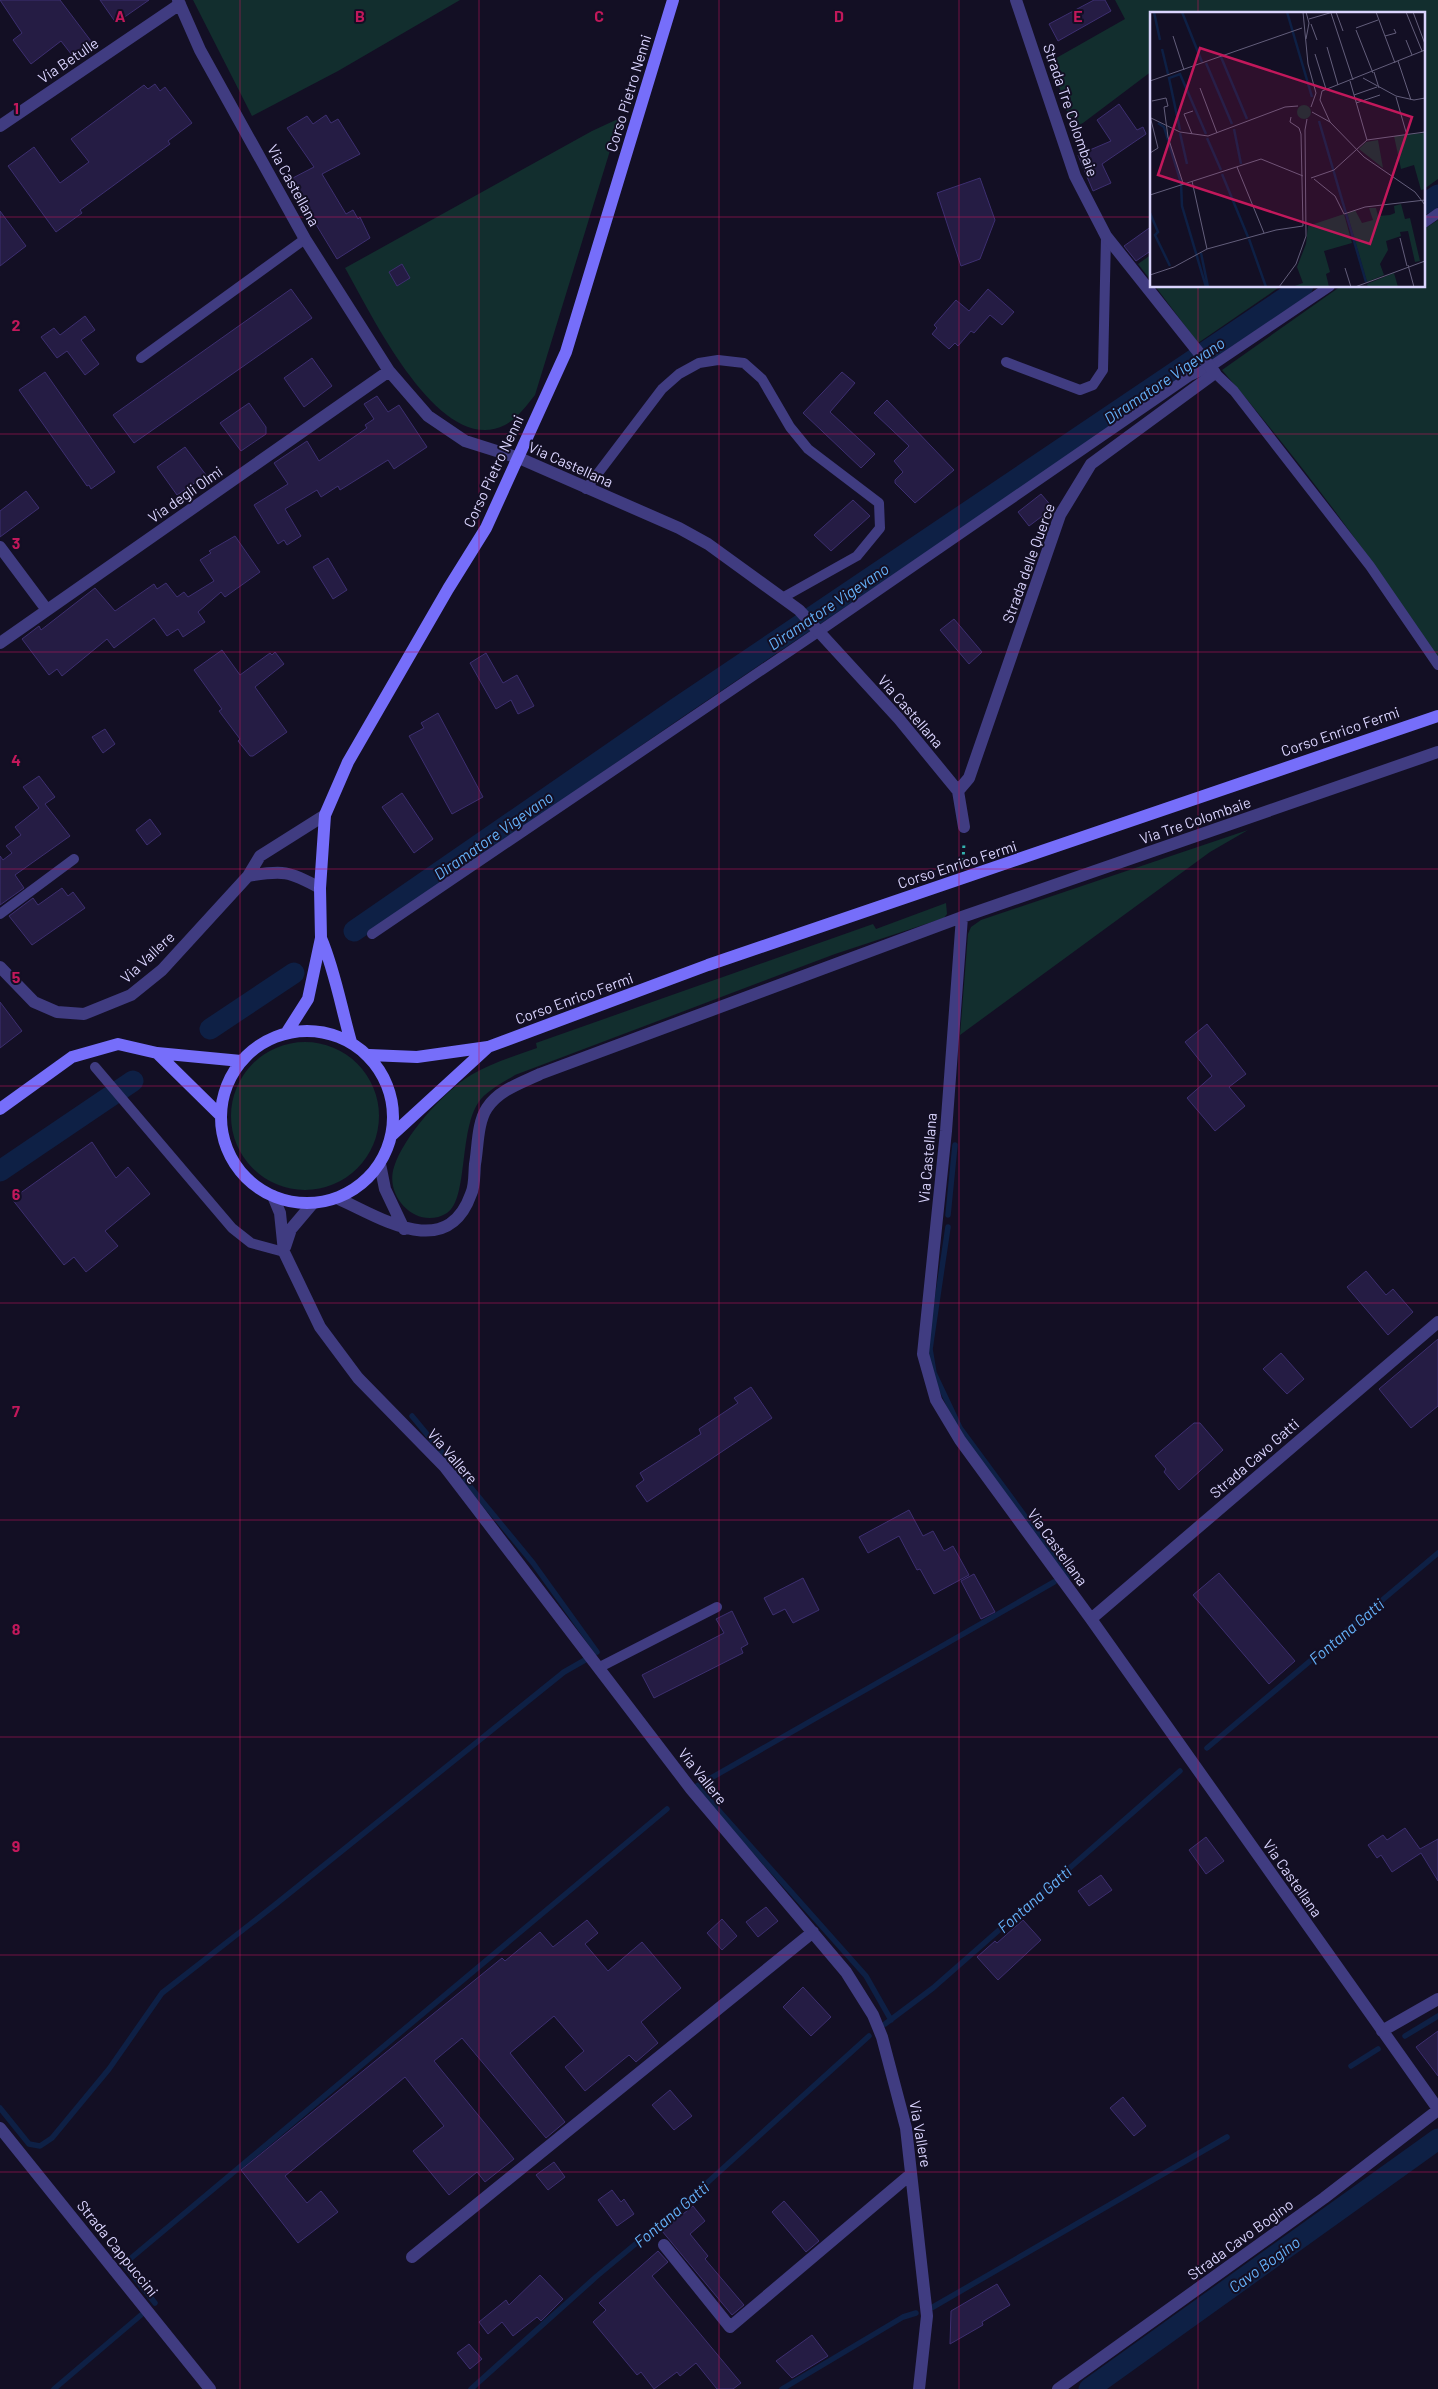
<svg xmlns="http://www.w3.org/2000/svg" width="1438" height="2389" font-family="Barlow,sans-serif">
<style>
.green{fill:#122e2e}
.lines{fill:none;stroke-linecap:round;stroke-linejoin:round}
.stream{stroke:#0e2045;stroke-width:5.5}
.canal{stroke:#0e2045;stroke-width:21}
.building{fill:#251c44;stroke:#3d2f70}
.path{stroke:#33b2ae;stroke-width:3;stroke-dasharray:2.5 4;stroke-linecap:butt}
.service{stroke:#403c81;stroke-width:10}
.minor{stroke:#403c81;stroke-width:12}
.secondary{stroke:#766efa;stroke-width:12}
.grid{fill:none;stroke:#c2185b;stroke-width:1;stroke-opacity:0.55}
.labels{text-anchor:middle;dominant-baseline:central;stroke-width:4;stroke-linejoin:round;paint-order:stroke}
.street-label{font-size:15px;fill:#dad4fe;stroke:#130f24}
.water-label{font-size:16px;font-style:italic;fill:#65b1fa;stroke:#130f24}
.inset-river{fill:none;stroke:#0e2045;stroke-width:2.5}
.inset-road{fill:none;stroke:#635e7b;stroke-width:1}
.view{fill:#c2185b;fill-opacity:0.15;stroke:#c2185b;stroke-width:2.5}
.inset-edge{fill:none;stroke:#dad4fe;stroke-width:2.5}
.grid-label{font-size:16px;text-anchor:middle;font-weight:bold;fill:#c2185b;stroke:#130f24;stroke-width:4;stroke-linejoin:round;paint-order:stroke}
</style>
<rect width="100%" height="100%" fill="#130f24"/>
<path class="green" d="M193 0H460L338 71 252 116Z
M1115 0H1438V179L1424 189V14H1152V71L1083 123 1072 128 1051 61 1125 19Z
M620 118 535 395C527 405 517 419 505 425 439 459 370 311 345 268L592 131Z
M1438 220V658C1372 558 1300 461 1222 370L1341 286H1424V229Z
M1152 254V282L1138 264Z
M1155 286H1281L1198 343Z
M1248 830 1210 852 960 1035 968 934 971 927 981 920Z
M946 903 947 914 944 918 835 954 515 1075C504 1082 490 1089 481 1099 458 1126 469 1199 447 1213 418 1231 384 1198 394 1167 404 1136 443 1092 471 1075 491 1063 515 1056 537 1048L536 1043 873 924 876 929Z
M231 1116a74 74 0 1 1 148 0a74 74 0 1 1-148 0Z"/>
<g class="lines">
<path class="stream" d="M948 1215 955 1145
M948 1227 930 1349 934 1373 960 1428 1069 1576
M412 1416 533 1563 597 1652
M1207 1748 1438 1553
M891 2020 866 1976 697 1786 1054 1582
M885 2024 933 1988 1180 1771
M1405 2036 1438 2016
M1351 2066 1378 2049
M0 2108 29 2144 40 2146 52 2138 109 2069 162 1993 276 1904 564 1672 585 1660
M155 2303 124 2264 667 1809
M933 2307 1227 2137
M54 2389 141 2315
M471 2389 597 2276 687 2201 869 2036
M782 2389 903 2317 916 2313"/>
<path class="canal" d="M1424 204 1438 195
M354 931 677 708 1303 286
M210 1029 294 973
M0 1171 133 1081
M1089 2389 1438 2139"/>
</g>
<path class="building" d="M0 0H60L94 45 75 59 61 41 31 64 13 40 22 33Z
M100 0H149L116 23Z
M1094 0H1105L1111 11 1058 41 1049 24Z
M155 84 160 91 165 87 192 123 168 141 170 144 80 210 82 213 56 232 8 166 34 147 60 183 89 162 71 139 144 85 148 89Z
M1119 104 1137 130 1143 127 1146 134 1102 164 1111 183 1093 191 1078 155 1111 141 1097 120Z
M326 115 331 123 338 119 360 154 322 174 346 214 353 210 358 219 360 217 370 238 337 259 289 180 314 167 287 128 307 116 313 124Z
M980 178 995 220 980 259 961 266 937 193Z
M0 211 26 246 0 266Z
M1152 226V250L1136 261 1124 246Z
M402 264 410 278 397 286 389 272Z
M291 289 312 318 134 443 113 415Z
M988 289 1014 312 1002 325 990 315 974 333 971 331 958 346 955 343 949 349 932 334 937 328 934 325 956 300 969 311Z
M85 316 95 330 81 340 99 364 85 375 67 351 57 358 41 337 54 328 60 335Z
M312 358 332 386 304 407 284 378Z
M45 372 115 472 91 489 89 485 87 486 19 390Z
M842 372 855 383 830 412 875 454 861 468 803 413Z
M377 396 388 412 399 405 427 447 394 469 388 460 340 490 338 486 321 497 317 490 285 509 301 536 287 545 284 540 278 544 254 505 288 484 274 463 307 441 319 461 367 428 365 425 374 419 364 404Z
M887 400 954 470 915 503 895 483V480L903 472 894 461 909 446 874 413Z
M249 403 266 427V434L241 451 220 423Z
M185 447 206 475 177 495 157 467Z
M26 491 39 508 0 537V511Z
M1041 494 1053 508 1029 526 1018 512Z
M853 500 870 516 831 551 814 535Z
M235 536 260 572 225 597 221 592 198 612 205 622 183 637 178 629 167 636 154 618 114 648 107 639 62 676 57 669 49 675 22 639 39 626 41 630 95 588 115 611 154 584 157 589 166 583 177 597 184 592 188 597 214 581 200 560 211 553 209 551Z
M328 558 347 590 333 599 313 567Z
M954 619 982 652 969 664 940 630Z
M222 650 240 675 270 653 272 655 275 652 284 664 255 687 287 732 253 756H250L238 741 240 739 219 711 222 709 194 670Z
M486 653 503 683 517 675 534 706 518 714 511 700 496 709 470 663Z
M438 713 483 797 452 814 409 736 424 728 421 723Z
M105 729 115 744 103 753 92 737Z
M39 776 55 797 45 804 70 836 15 875 24 888 0 905V856L3 860 12 853 6 846 21 835 15 827 39 808 23 787Z
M402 793 433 839 414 853 382 807Z
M150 819 161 834 147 845 136 830Z
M62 888 68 896 73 892 85 908 32 945 9 916 33 898 38 905Z
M0 1002 22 1031 0 1048Z
M1207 1024 1246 1074 1229 1087 1245 1106 1215 1131 1187 1098 1212 1076 1185 1042Z
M92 1142 116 1178 128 1167 150 1194 105 1231 118 1246 86 1272 74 1257 64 1265 12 1199Z
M1366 1271 1386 1295 1393 1289 1413 1312 1388 1335 1347 1287Z
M1438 1339V1406L1411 1428 1379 1389Z
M1281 1353 1304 1379 1287 1394 1263 1369Z
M751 1387 772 1418 647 1502 636 1486 644 1480 640 1473 701 1434 699 1429 738 1403 734 1398Z
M1194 1423H1200L1223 1450 1179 1490 1164 1472 1166 1469 1155 1456Z
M909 1510 923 1536 933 1531 944 1551 953 1546 969 1575 934 1594 920 1569 917 1570 899 1536 868 1553 859 1537Z
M1219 1573 1295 1661 1269 1684 1193 1595Z
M974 1574 995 1612 981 1619 961 1581Z
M803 1578 819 1610 793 1623 785 1609 773 1615 764 1598Z
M732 1611 748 1644 741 1648 743 1653 654 1698 642 1675 724 1633 716 1619Z
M1405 1828 1420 1849 1438 1839V1881L1421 1853 1392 1872 1381 1855 1377 1858 1368 1845 1383 1835 1387 1840Z
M1206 1837 1224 1861 1206 1874 1189 1850Z
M1101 1875 1112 1890 1089 1906 1078 1891Z
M766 1907 778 1921 758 1937 746 1922Z
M722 1919 737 1936 722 1950 707 1933Z
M587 1920 598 1933 585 1944 608 1971 642 1942 681 1988 641 2022 658 2043 636 2062 629 2055 585 2091 565 2067 584 2051 554 2016 510 2053 565 2122 546 2138 462 2038 434 2061 514 2159 485 2182 477 2172 449 2195 413 2151 444 2126 405 2077 285 2176 307 2203 321 2191 338 2212 298 2243 241 2170 502 1958 505 1961 540 1932 553 1947Z
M1023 1920 1041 1940 998 1980 977 1957 995 1941 997 1943Z
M803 1987 831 2017 811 2036 783 2007Z
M1438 2031V2076L1416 2047Z
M670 2090 692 2116 674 2130 652 2105Z
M1123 2097 1146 2126 1134 2136 1110 2108Z
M554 2162 565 2177 548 2190 536 2175Z
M612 2190 621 2202 624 2199 634 2214 617 2226 598 2200Z
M784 2201 819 2241 806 2252 772 2212Z
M693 2206 705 2221 690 2234 708 2256 705 2259 744 2305 732 2315 662 2231Z
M658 2251 668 2262 652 2276 741 2383 733 2389H717L696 2363 680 2376 677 2372 654 2389 641 2372 637 2375 593 2322 606 2310 599 2303Z
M540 2275 563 2299 541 2321 537 2317 513 2336 502 2322 488 2334 479 2322 506 2300 509 2305Z
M997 2284 1010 2305 982 2322 983 2325 950 2344 951 2311Z
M812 2335 828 2356 792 2378 776 2361Z
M469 2344 482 2359 470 2369 457 2353Z"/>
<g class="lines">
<path class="path" d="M963 861 964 843"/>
<path class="service" d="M1424 223 1438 213
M141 358 305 239
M1006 362 1080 390 1093 385 1103 370 1106 236
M1215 373 1234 391 1370 566 1438 665
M586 489 662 389 679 374 699 363 718 360 744 363 762 379 790 427 808 449 879 503 880 528 857 556 782 598
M0 914 74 859
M372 934 818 632 1190 376 1210 367 1330 286
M95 1067 232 1228 251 1243 284 1252
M598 1668 717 1607"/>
<path class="minor" d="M178 0 200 50 305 239 389 371 428 416 465 441 519 458 679 528 708 544 799 610 899 719 958 791 964 827
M0 126 180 4
M0 547 47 610
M0 643 389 371
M958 791 969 778 1060 515 1091 464 1215 373 1106 236 1075 176 1016 0
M248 876C283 870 289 871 320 888
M962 917 946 1131 923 1354 936 1400 960 1440 1091 1619 1438 2109
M0 967 34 1002 57 1012 84 1014 131 995 162 970 248 876 260 856 325 815
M380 1164 385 1189 404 1229
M273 1196 280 1213 284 1252 320 1327 358 1378 445 1467 691 1789 846 1972 873 2015 882 2037 906 2128 927 2316 919 2389
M339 1199C381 1218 447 1262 471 1194 475 1186 474 1174 475 1164 478 1148 477 1123 487 1108 499 1090 521 1083 540 1074L962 917 1438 752
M285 1247 291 1229 313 1203
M1091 1619 1438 1322
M1382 2031 1438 1999
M0 2128 210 2389
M664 2245 730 2327 911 2174
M412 2257 813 1932
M1058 2389 1324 2198 1438 2110"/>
<path class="secondary" d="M321 938C335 971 341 1007 351 1042
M221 1117a86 86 0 1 1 172 0a86 86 0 1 1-172 0Z
M287 1032 308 999 321 938 320 888 325 815 348 762 448 589 486 528 566 352 673 0
M157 1053 220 1115
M369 1055 417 1057 488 1047 708 965 1438 716
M0 1109 72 1057 118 1044 157 1053 241 1061
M392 1135 488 1047"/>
</g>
<path class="grid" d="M240 0V2389M479 0V2389M719 0V2389M959 0V2389M1198 0V14M0 217H1152M1424 217H1438M1198 286V2389M0 434H1438M0 652H1438M0 869H1438M0 1086H1438M0 1303H1438M0 1520H1438M0 1737H1438M0 1955H1438M0 2172H1438"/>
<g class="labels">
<g class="street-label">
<text transform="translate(68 60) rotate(-34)">Via Betulle</text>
<text transform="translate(628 93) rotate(-73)">Corso Pietro Nenni</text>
<text transform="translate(1071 110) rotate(71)">Strada Tre Colombaie</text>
<text transform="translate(294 185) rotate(61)">Via Castellana</text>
<text transform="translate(571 464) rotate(24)">Via Castellana</text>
<text transform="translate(493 471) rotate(-65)">Corso Pietro Nenni</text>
<text transform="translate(185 494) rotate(-35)">Via degli Olmi</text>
<text transform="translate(1028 563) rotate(-70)">Strada delle Querce</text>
<text transform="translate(911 711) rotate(49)">Via Castellana</text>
<text transform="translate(1340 731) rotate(-19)">Corso Enrico Fermi</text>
<text transform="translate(1195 820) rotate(-19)">Via Tre Colombaie</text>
<text transform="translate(957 864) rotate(-18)">Corso Enrico Fermi</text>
<text transform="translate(147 957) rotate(-43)">Via Vallere</text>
<text transform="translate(574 998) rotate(-20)">Corso Enrico Fermi</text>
<text transform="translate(927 1158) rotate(-85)">Via Castellana</text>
<text transform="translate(453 1456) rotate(49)">Via Vallere</text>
<text transform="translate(1254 1458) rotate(-41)">Strada Cavo Gatti</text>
<text transform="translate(1058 1547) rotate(54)">Via Castellana</text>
<text transform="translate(703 1776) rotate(51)">Via Vallere</text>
<text transform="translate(1293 1878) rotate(55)">Via Castellana</text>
<text transform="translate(921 2134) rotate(80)">Via Vallere</text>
<text transform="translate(1240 2239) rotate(-36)">Strada Cavo Bogino</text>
<text transform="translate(118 2248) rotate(51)">Strada Cappuccini</text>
</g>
<g class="water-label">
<text transform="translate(1164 380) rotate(-34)">Diramatore Vigevano</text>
<text transform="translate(828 606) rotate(-34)">Diramatore Vigevano</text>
<text transform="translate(493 835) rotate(-35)">Diramatore Vigevano</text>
<text transform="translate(1346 1631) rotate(-40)">Fontana Gatti</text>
<text transform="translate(1034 1899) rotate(-41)">Fontana Gatti</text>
<text transform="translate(671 2214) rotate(-40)">Fontana Gatti</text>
<text transform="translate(1264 2264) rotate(-36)">Cavo Bogino</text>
</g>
</g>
<g transform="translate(1150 12)">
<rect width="275" height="275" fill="#130f24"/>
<path d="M147 100a7 7 0 1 1 14 0a7 7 0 1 1-14 0ZM275 121V177L271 178 264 153 251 157 244 124ZM228 128 233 156 209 137 216 130ZM251 192 255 207 260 206 270 249 265 250 258 219 250 220 251 224 236 229 238 238 230 252 234 263 217 270 197 201 205 198 212 211 223 208 219 196H226L228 204 240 203 245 201 244 194ZM194 202 202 231 174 239 180 260 176 262 179 275H142L153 271 147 255 156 232 158 214ZM244 261 248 275H218L217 272Z" fill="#122e2e"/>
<path class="inset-river" d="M4 0 10 28M32 0 52 50M137 0 162 85M12 37 18 62M71 45 97 107M56 51 82 112M169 109 216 270M8 111 14 115 31 171 32 194 56 275M84 117 91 152M30 118 19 66 30 62 56 122M30 121 37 152M57 126 71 158M72 162 98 225M0 201 8 220 5 223 20 254M99 227 116 275M51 241 58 275"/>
<path class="inset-road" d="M153 0 158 52 166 81 161 95M186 0 193 19M226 0 245 51M256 0 272 39M263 0 275 32M181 1 203 68M159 7 183 0M161 12 167 28M206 16 228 8M206 18 223 61M23 24 34 58M235 24 246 21 244 17M156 27 159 11 156 0M256 28 262 43M177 35 188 73M165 42 176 77M248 49 261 88M224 60 229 76M213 66 246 84 264 88 275 86M0 69 152 16M200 69 217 128M50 76 67 121M204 83 227 75M246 85 256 120M2 89 16 86 18 94 14 95 18 125 33 171M206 91 230 83M162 100 180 110 214 145 265 180 275 193M0 104 8 136 0 141M1 106 30 120 58 124 135 95 148 94M180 110 170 88 172 79 275 38M42 122 34 102 43 99M87 155 114 221M161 166 184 158 217 128 275 120M164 167 185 184 194 202 215 195 275 188M42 169 57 237M0 183 111 147 153 164M250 226 257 254M258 253 264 275M195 256 201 275M0 263 24 255 57 237 126 218 153 214 151 122 149 116 140 110 141 105M129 275 146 252 156 224 155 118 157 107M205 275 275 249"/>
<path class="view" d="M50 36 262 105 220 232 8 163Z"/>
<rect width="275" height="275" class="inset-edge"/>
</g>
<g class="grid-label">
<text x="120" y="22">A</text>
<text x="360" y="22">B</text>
<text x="599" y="22">C</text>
<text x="839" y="22">D</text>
<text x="1078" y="22">E</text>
<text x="16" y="114">1</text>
<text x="16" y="331">2</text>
<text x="16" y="549">3</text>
<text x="16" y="766">4</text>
<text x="16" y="983">5</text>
<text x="16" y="1200">6</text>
<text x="16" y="1417">7</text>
<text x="16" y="1635">8</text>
<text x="16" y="1852">9</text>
</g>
</svg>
